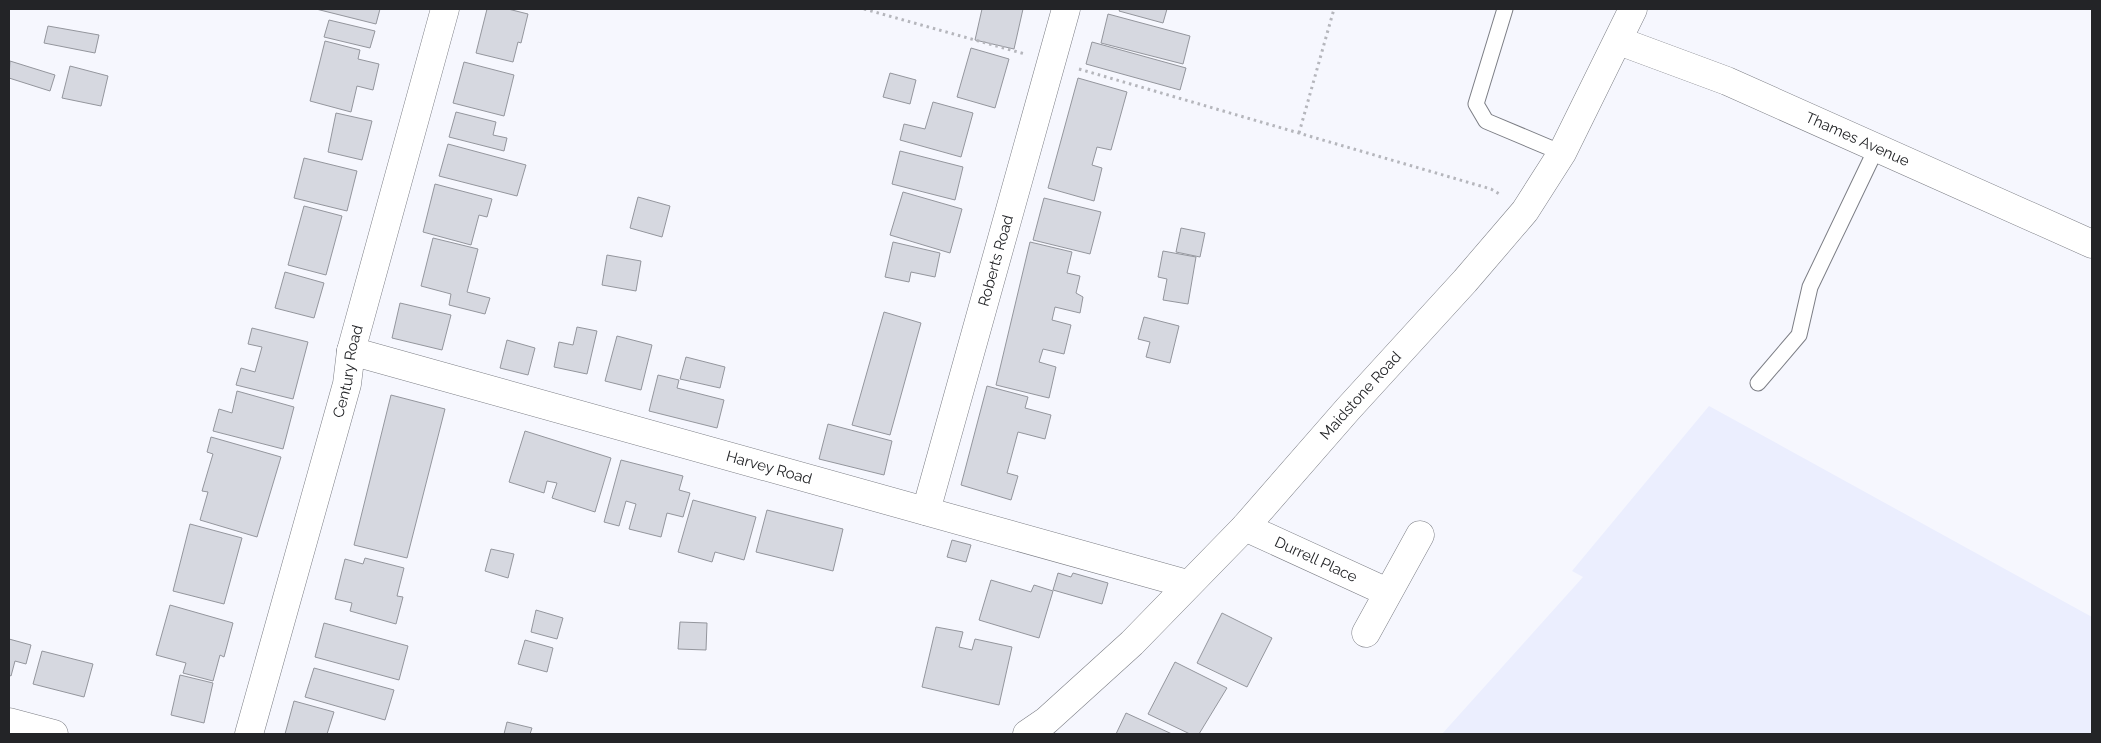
<svg xmlns="http://www.w3.org/2000/svg" width="2101" height="743" font-family="Raleway,sans-serif">
<style>
.built{fill:#ebeefe}
.building{fill:#d6d8e0;stroke:#94969d}
.lines{fill:none;stroke-linecap:round;stroke-linejoin:round}
.service-casing{stroke:#7c7e85;stroke-width:17}
.minor-casing{stroke:#7c7e85;stroke-width:29}
.tertiary-casing{stroke:#7c7e85;stroke-width:29}
.path{stroke:#b5b6bc;stroke-width:3;stroke-dasharray:2.5 4;stroke-linecap:butt}
.service{stroke:#fff;stroke-width:15}
.minor{stroke:#fff;stroke-width:28}
.tertiary{stroke:#fff;stroke-width:28}
.labels{text-anchor:middle;dominant-baseline:central;stroke-width:4.5;stroke-linejoin:round;paint-order:stroke}
.street-label{font-size:15px;fill:#232427;stroke:#fff}
</style>
<rect width="100%" height="100%" fill="#f6f7fe"/>
<path class="built" d="M1709 406 2092 617V734H1442L1583 577 1572 571Z"/>
<path class="building" d="M316 9H380L376 24Z
M487 9H508L528 14 521 43 518 42 513 62 476 53Z
M982 9H1023L1014 49 975 40Z
M1120 9H1167L1163 23 1119 11Z
M1108 14 1190 36 1183 64 1101 43Z
M329 20 375 31 370 48 324 37Z
M48 26 99 35 95 53 44 43Z
M325 41 360 50 358 59 379 64 373 90 357 86 351 112 310 101Z
M1092 42 1186 68 1180 90 1086 64Z
M971 48 1009 59 995 108 957 97Z
M10 61 55 75 50 91 9 78Z
M464 62 514 75 504 116 453 103Z
M70 66 108 76 101 106 62 98Z
M890 73 916 80 910 104 883 97Z
M1078 78 1127 92 1111 150 1097 147 1092 165 1102 168 1094 201 1048 188Z
M933 102 973 113 961 157 900 140 904 124 925 129Z
M456 112 496 122 493 135 507 138 504 151 449 137Z
M336 113 372 121 362 160 328 152Z
M448 144 526 165 517 196 439 176Z
M900 151 963 167 955 200 892 184Z
M304 158 357 171 347 211 294 198Z
M435 184 492 199 487 217 479 215 471 245 423 232Z
M903 192 962 209 950 253 890 235Z
M638 197 670 206 662 237 630 228Z
M1044 198 1101 212 1090 254 1033 240Z
M304 206 342 216 326 275 288 265Z
M1181 228 1205 233 1200 257 1176 252Z
M433 238 478 249 467 292 490 298 485 314 449 305 451 294 421 286Z
M893 242 940 253 935 277 911 272 909 282 885 277Z
M1030 242 1072 252 1067 273 1080 276 1076 293 1083 297 1080 313 1055 307 1052 320 1071 325 1064 354 1043 349 1039 362 1056 367 1049 398 996 385Z
M1163 251 1196 257 1188 304 1163 300 1167 279 1158 277Z
M607 255 641 261 636 291 602 285Z
M285 272 324 283 314 318 275 308Z
M400 303 451 315 442 350 392 338Z
M884 312 921 323 890 435 852 425Z
M1144 317 1179 326 1170 363 1146 357 1150 342 1138 339Z
M577 327 597 331 587 374 554 367 559 342 573 345Z
M252 328 308 342 293 399 236 385 241 368 255 372 262 347 248 344Z
M617 336 652 345 641 390 605 381Z
M507 340 535 348 528 375 500 368Z
M686 357 725 367 720 388 680 379Z
M658 375 679 380 677 388 724 400 717 428 649 411Z
M987 386 1028 397 1025 408 1051 415 1045 439 1018 432 1007 473 1018 476 1011 500 961 485Z
M237 391 294 407 283 449 213 431 219 409 232 413Z
M391 395 445 409 407 558 354 545Z
M828 424 892 441 884 475 819 459Z
M525 431 611 458 595 512 552 498 557 483 547 481 544 493 509 482Z
M211 437 281 457 257 537 200 520 208 492 202 491 213 454 207 452Z
M621 460 683 476 679 490 690 493 683 517 667 513 661 537 629 529 636 504 626 501 619 526 604 522Z
M693 500 756 517 744 560 715 552 712 562 678 552Z
M767 510 843 529 833 571 756 552Z
M190 524 242 538 224 604 173 591Z
M952 540 971 545 966 562 947 557Z
M491 549 514 554 508 578 485 571Z
M365 558 404 568 397 596 403 597 396 624 350 611 352 603 335 599 345 559 363 564Z
M1058 573 1071 577 1073 573 1108 583 1102 604 1053 590Z
M991 580 1031 592 1034 585 1053 591 1039 638 979 620Z
M170 605 233 623 224 657 220 655 213 681 183 673 186 663 156 655Z
M536 610 563 618 557 639 531 632Z
M1222 613 1272 638 1247 687 1197 663Z
M680 622 707 623 706 650 678 649Z
M324 623 408 646 399 680 315 657Z
M936 627 963 632 959 647 972 650 975 639 1012 647 999 705 922 687Z
M9 639 31 645 26 664 15 661 11 676 9 675Z
M525 640 553 648 547 672 518 664Z
M42 651 93 664 84 697 33 684Z
M1175 662 1227 688 1199 734H1190L1148 714Z
M314 668 394 690 385 720 305 697Z
M180 675 213 683 204 723 171 715Z
M294 701 334 712 327 734H285Z
M1126 713 1172 734H1116Z
M507 722 532 728 530 734H504Z"/>
<g class="lines">
<defs>
<path id="service" d="M1505 9 1476 104 1486 121 1562 153
M1758 383 1799 335 1810 287 1877 147"/>
<g id="minor">
<path id="s1" d="M1619 41 1727 81 2092 244"/>
<path id="s2" d="M351 351 1187 584"/>
<path id="s3" d="M926 511 1066 9"/>
<path id="s4" d="M1245 527 1387 592"/>
<path d="M1366 633 1420 535"/>
<path d="M9 722 54 734"/>
<path id="s5" d="M249 734 347 384 351 351 445 9"/>
</g>
<g id="tertiary">
<path id="s6" d="M1027 734 1046 721 1132 643 1245 527 1348 409 1465 281 1525 211 1562 153 1633 9"/>
</g>
</defs>
<use href="#service" class="service-casing"/>
<use href="#minor" class="minor-casing"/>
<use href="#tertiary" class="tertiary-casing"/>
<path class="path" d="M864 9 1025 54
M1079 69 1491 189 1501 195
M1299 133 1334 9"/>
<use href="#service" class="service"/>
<use href="#minor" class="minor"/>
<use href="#tertiary" class="tertiary"/>
</g>
<g class="labels">
<g class="street-label">
<text stroke="none"><textPath href="#s1" startOffset="258">Thames Avenue</textPath></text>
<text stroke="none"><textPath href="#s3" startOffset="260">Roberts Road</textPath></text>
<text stroke="none"><textPath href="#s5" startOffset="376">Century Road</textPath></text>
<text stroke="none"><textPath href="#s6" startOffset="476">Maidstone Road</textPath></text>
<text stroke="none"><textPath href="#s2" startOffset="434">Harvey Road</textPath></text>
<text stroke="none"><textPath href="#s4" startOffset="78">Durrell Place</textPath></text>
</g>
</g>
<rect width="2101" height="743" fill="none" stroke="#232427" stroke-width="20"/>
</svg>
